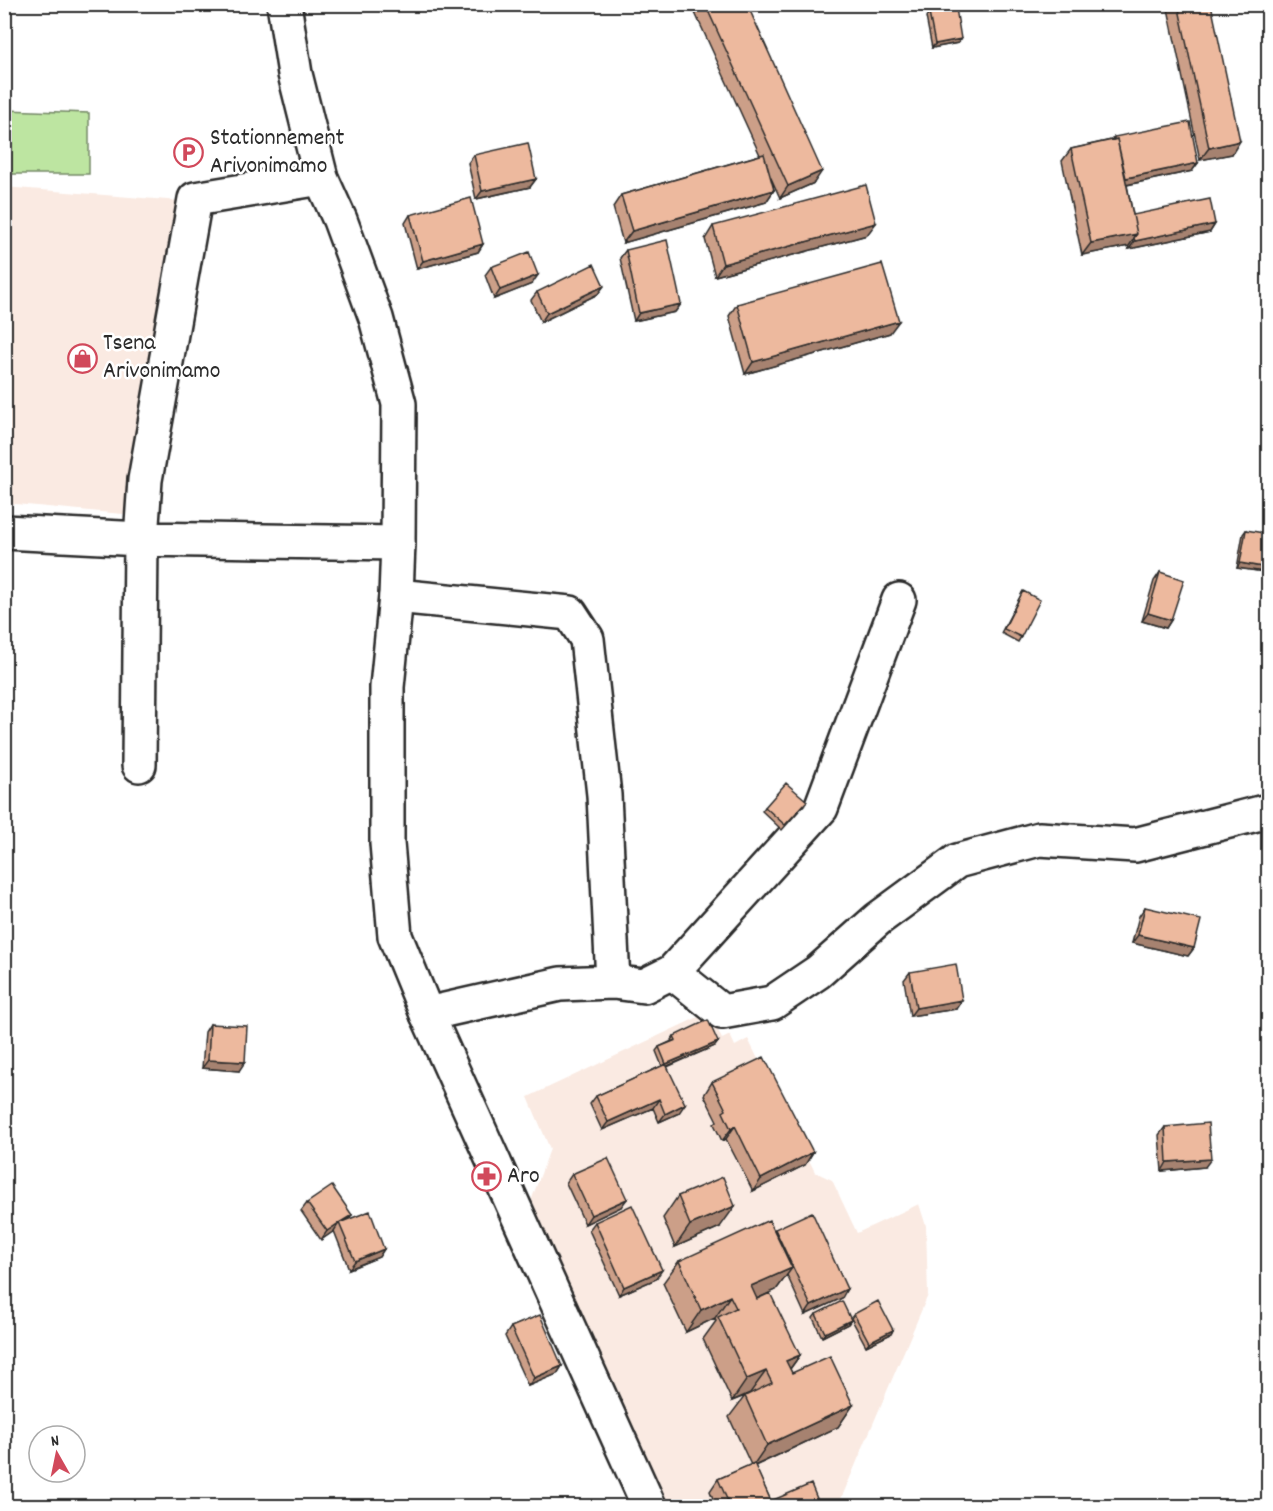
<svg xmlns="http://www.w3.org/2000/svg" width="1273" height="1511" font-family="Dekko,sans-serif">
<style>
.built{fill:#faeae2}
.green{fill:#bde5a1;stroke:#748866;stroke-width:1.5}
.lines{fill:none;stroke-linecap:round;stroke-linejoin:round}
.street-casing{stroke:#2b2b2b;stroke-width:38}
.secondary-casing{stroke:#2b2b2b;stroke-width:38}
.street{stroke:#fff;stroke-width:33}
.secondary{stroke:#fff;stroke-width:33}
.wall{fill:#cc9f88;stroke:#2b2b2b;stroke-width:1.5}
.shaded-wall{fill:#a6826f;stroke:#2b2b2b;stroke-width:1.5}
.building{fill:#edb99e;stroke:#2b2b2b;stroke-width:1.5}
.labels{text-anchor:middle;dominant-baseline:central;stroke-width:5;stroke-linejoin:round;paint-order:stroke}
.poi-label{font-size:24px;fill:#2b2b2b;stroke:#fff;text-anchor:start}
</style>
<rect width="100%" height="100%" fill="#fff"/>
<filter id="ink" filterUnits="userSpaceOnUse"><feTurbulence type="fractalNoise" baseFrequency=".0167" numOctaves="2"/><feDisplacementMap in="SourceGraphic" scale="12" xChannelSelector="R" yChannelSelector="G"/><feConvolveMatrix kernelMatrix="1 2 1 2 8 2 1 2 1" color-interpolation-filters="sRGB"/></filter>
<g filter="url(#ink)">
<path class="built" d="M4 187 180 201 133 515 5 503Z
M709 1012 722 1039 730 1035 735 1046 748 1039 815 1172 832 1180 857 1233 919 1204 926 1226 928 1295 838 1506H662L527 1212 550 1149 528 1097Z"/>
<path class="green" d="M5 110 89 113V174H5Z"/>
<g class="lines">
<defs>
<path id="street" d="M4 532 141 539 398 543
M396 596 570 613 587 639 604 795 613 982
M139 765 141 539 145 480 195 199 321 178
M672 972 722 1012 772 1003 818 972 878 919 957 861 1039 839 1135 845 1268 811
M427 1014 560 984 613 982 644 986 672 972 821 808 899 600"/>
<path id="secondary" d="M284 4 295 74 321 178 340 220 376 318 399 404 398 543 396 596 387 687V843L395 936 427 1014 649 1506"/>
</defs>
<use href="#street" class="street-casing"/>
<use href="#secondary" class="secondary-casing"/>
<use href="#street" class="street"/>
<use href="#secondary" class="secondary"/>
</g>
<path class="wall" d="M691 4H747L814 183 780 198 771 178 774 190 766 202 623 243 613 207 621 195 760 155Z
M1167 4H1211L1232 154 1200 160Z
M929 13 958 43 932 48 926 17Z
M1114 137 1198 163 1192 171 1127 185 1133 215 1215 224 1210 232 1129 249 1128 246 1082 255 1062 161 1071 149 1111 140Z
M474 155 536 179 530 187 476 199 468 163Z
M410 215 483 244 478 252 417 269 405 223Z
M713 226 867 235 715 276 705 239Z
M626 250 681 304 675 312 634 321 620 258Z
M491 267 532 284 494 299 485 275Z
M537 292 598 294 541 322 531 300Z
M737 304 890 333 745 374 729 316Z
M1246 530 1265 572 1237 568 1243 534Z
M1160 572 1171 620 1166 628 1142 621 1154 581Z
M1023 591 1021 637 1018 642 1001 633Z
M804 805 782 830 762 811 765 807Z
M1145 907 1194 948 1188 956 1132 943 1139 916Z
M910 972 956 1009 910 1016 904 980Z
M210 1024 239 1071 202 1068 205 1032Z
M674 1036 718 1042 715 1046 667 1067 679 1113 659 1122 653 1108 602 1130 590 1104 596 1096 662 1066 656 1051 659 1047 672 1041 671 1040Z
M712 1082 813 1152 805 1165 753 1191 726 1139 722 1141 714 1124 717 1121 704 1095Z
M1165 1127 1205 1167 1162 1171 1159 1135Z
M572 1174 621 1207 585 1224 566 1183Z
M678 1196 720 1227 675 1247 663 1218Z
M307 1203 352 1215 348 1219 384 1249 379 1257 349 1269 334 1231 321 1240 301 1211Z
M595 1222 656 1279 619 1295 589 1230Z
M775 1229 842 1298 805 1315 787 1275 776 1290 757 1299 800 1355 790 1369 792 1373 853 1405 838 1427 755 1466 771 1501 820 1506H716L710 1491 718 1479 751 1465 729 1417 745 1396 732 1401 703 1339 716 1321 715 1318 686 1332 663 1283 679 1261 774 1230Z
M816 1314 851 1320 848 1324 822 1337 813 1318Z
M854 1314 893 1330 891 1334 866 1346 851 1318Z
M511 1327 562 1366 557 1374 528 1386 505 1336Z"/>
<path class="shaded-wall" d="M961 39 958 43 932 48 935 44Z
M1240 141 1232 154 1200 160 1209 148Z
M1198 163 1192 171 1116 187 1122 179Z
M822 171 814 183 780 198 788 186Z
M536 179 530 187 476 199 482 191Z
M774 190 766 202 623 243 632 231Z
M876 223 867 235 715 276 723 264Z
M1215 224 1210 232 1129 249 1135 241Z
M1137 234 1129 246 1082 255 1091 243Z
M483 244 478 252 417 269 423 261Z
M538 275 532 284 494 299 500 290Z
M604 286 598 294 541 322 547 313Z
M681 304 675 312 634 321 639 313Z
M899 321 890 333 745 374 753 362Z
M1240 563 1268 568 1265 572 1237 568Z
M1148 613 1171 620 1166 628 1142 621Z
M1138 935 1194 948 1188 956 1132 943Z
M962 1000 956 1009 910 1016 916 1008Z
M718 1042 715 1046 663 1068 666 1064Z
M208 1060 245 1062 239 1071 202 1068Z
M659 1099 653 1108 602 1130 608 1122Z
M685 1104 679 1113 659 1122 665 1114Z
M735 1126 726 1139 722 1141 731 1129Z
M813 1152 805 1165 753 1191 761 1179Z
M1211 1159 1205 1167 1162 1171 1167 1162Z
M627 1199 621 1207 585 1224 591 1215Z
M735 1206 720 1227 675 1247 690 1225Z
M339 1223 334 1231 321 1240 327 1231Z
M384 1249 379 1257 349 1269 355 1261Z
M792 1268 776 1290 736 1308 751 1286Z
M662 1270 656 1279 619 1295 624 1287Z
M847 1289 842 1298 805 1315 811 1306Z
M730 1296 715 1318 686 1332 701 1310Z
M851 1320 848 1324 822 1337 825 1333Z
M893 1330 891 1334 866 1346 869 1342Z
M800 1355 784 1377 786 1361Z
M562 1366 557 1374 528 1386 534 1378Z
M766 1371 750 1393 732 1401 747 1379Z
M853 1405 838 1427 752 1467 767 1445Z"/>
<path class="building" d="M705 4H747L822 171 788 186Z
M1178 4H1211L1240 141 1209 148Z
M956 8 961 39 935 44 929 13Z
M1190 122 1198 163 1126 178 1117 139 1114 140V137Z
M1117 139 1137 234 1091 243 1071 149Z
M528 143 536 179 482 191 474 155Z
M764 154 774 190 632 231 621 195Z
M866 185 876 223 723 264 713 226Z
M471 198 483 244 423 261 410 215Z
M1210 199 1215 224 1135 241 1134 238 1137 234 1133 215Z
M667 240 681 304 639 313 626 250Z
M529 252 538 275 500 290 491 267Z
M594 264 604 286 547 313 537 292Z
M882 264 899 321 753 362 737 304Z
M1246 530 1269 534 1268 568 1240 563Z
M1160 572 1184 580 1171 620 1148 613Z
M1023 591 1040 600 1021 637 1004 629Z
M786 783 807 801 785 825 765 807Z
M1145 907 1201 920 1194 948 1138 935Z
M956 964 962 1000 916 1008 910 972Z
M708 1020 718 1042 666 1064 659 1047 676 1040 674 1036Z
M210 1024 247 1026 245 1062 208 1060Z
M764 1057 813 1152 761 1179 735 1126 731 1129 723 1112 726 1110 712 1082Z
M666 1064 685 1104 665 1114 659 1099 608 1122 596 1096Z
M1208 1123 1211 1159 1167 1162 1165 1127Z
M608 1158 627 1199 591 1215 572 1174Z
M723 1177 735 1206 690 1225 678 1196Z
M332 1186 352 1215 339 1223 370 1211 384 1249 355 1261 339 1223 327 1231 307 1203Z
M632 1205 662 1270 624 1287 595 1222Z
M812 1212 847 1289 811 1306 775 1229Z
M769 1220 792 1268 751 1286 757 1299 770 1293 800 1355 786 1361 792 1373 830 1356 853 1405 767 1445 745 1396 772 1383 766 1371 747 1379 718 1317 736 1308 730 1296 701 1310 679 1261Z
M842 1301 851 1320 825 1333 816 1314Z
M878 1301 893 1330 869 1342 854 1314Z
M540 1315 562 1366 534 1378 511 1327Z
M754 1463 771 1501 811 1484 820 1506H730L718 1479Z"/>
</g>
<defs>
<symbol id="parking-ring" viewBox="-11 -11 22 22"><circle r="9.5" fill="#fff" stroke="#d1495b" stroke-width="1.5"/><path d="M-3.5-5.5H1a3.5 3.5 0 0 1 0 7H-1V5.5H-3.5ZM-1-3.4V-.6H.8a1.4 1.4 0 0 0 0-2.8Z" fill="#d1495b"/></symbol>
<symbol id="shop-ring" viewBox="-11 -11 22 22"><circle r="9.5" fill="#fff" stroke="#d1495b" stroke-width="1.5"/><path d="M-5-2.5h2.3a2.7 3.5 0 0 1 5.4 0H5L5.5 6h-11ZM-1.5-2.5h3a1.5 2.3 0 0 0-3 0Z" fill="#d1495b"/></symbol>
<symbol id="pharmacy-ring" viewBox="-11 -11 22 22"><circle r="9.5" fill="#fff" stroke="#d1495b" stroke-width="1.5"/><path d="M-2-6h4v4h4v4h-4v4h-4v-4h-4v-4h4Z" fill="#d1495b"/></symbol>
</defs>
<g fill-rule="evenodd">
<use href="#parking-ring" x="172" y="136" width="33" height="33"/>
<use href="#shop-ring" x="66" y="342" width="33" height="33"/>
<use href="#pharmacy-ring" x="470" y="1160" width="33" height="33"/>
</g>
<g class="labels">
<g class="poi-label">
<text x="210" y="139">Stationnement<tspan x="210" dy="28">Arivonimamo</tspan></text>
<text x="103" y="344">Tsena<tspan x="103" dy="28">Arivonimamo</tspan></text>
<text x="507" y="1177">Aro</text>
</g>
</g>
<rect width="1273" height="1511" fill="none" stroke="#fff" stroke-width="24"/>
<rect x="12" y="12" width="1249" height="1487" fill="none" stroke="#2b2b2b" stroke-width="2" filter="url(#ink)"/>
<g transform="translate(57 1454) rotate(351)"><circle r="28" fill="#ffffff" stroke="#aaaaaa" stroke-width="1.5"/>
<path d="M0-4.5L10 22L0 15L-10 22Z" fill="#d1495b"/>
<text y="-9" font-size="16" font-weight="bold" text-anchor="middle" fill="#2b2b2b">N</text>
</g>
</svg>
